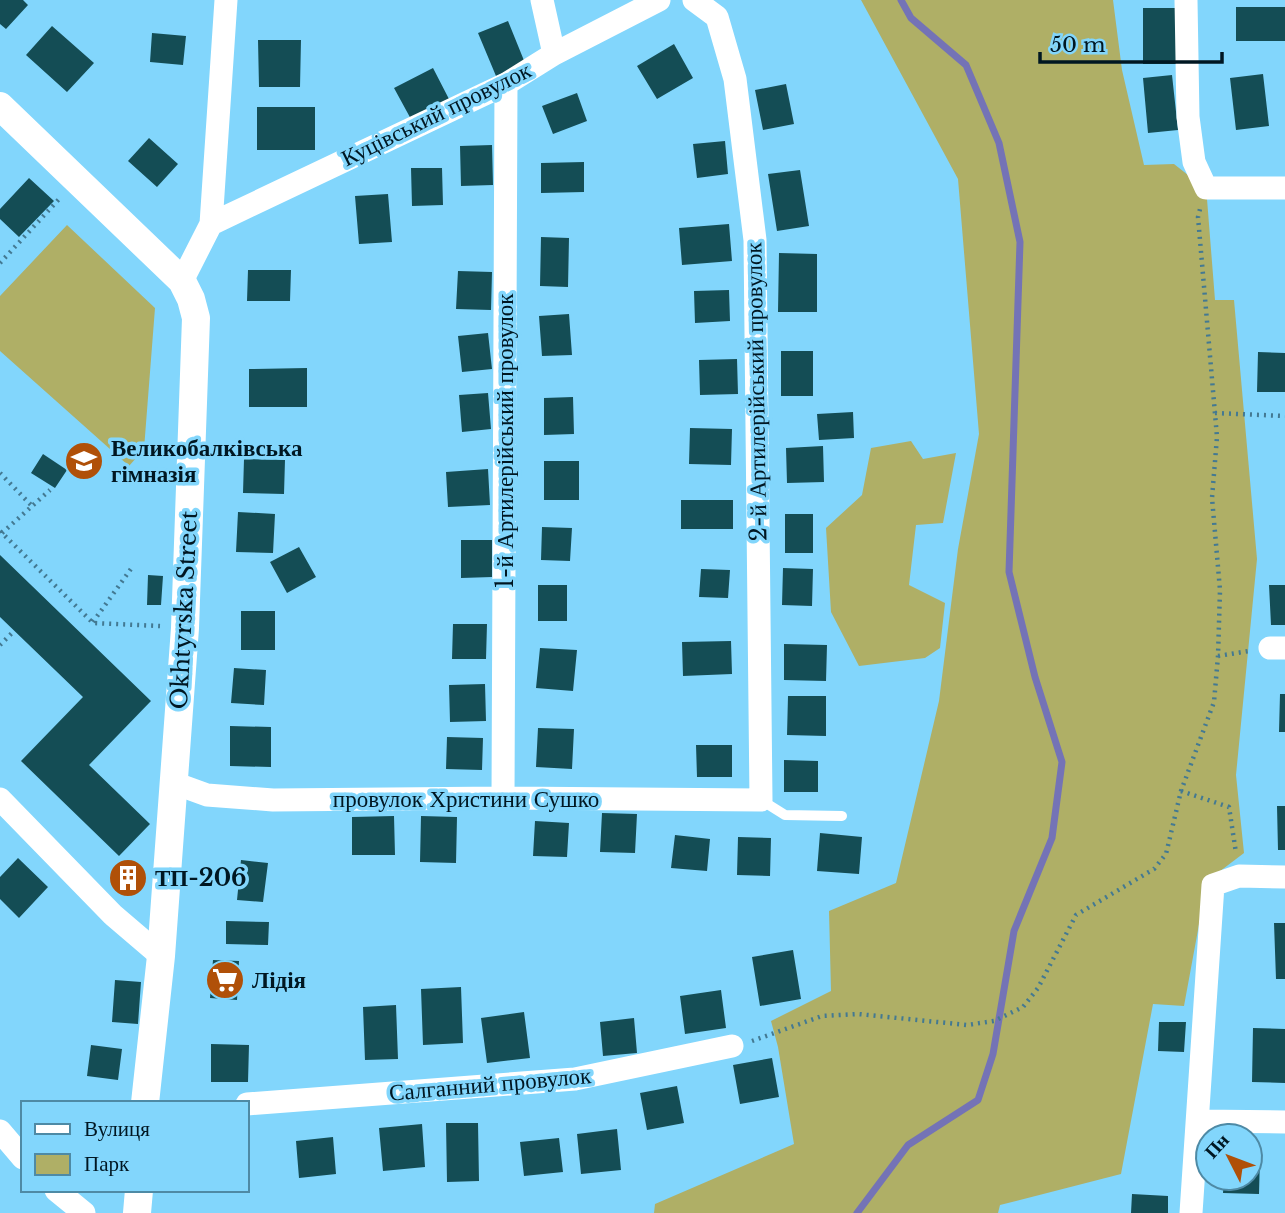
<svg xmlns="http://www.w3.org/2000/svg" width="1285" height="1213" font-family="'Libre Baskerville',serif">
<style>
.green{fill:#afaf66}
.lines{fill:none;stroke-linecap:round;stroke-linejoin:round}
.stream{stroke:#7473b6;stroke-width:7}
.building{fill:#144d55}
.path{stroke:#437992;stroke-width:4.5;stroke-dasharray:2 5;stroke-linecap:butt}
.service{stroke:#fff;stroke-width:10}
.minor{stroke:#fff;stroke-width:23}
.tertiary{stroke:#fff;stroke-width:28}
.labels{text-anchor:middle;dominant-baseline:central;stroke-width:7;stroke-linejoin:round;paint-order:stroke}
.street-label{font-size:23px;fill:#001722;stroke:#82d6fc}
.poi-label{font-size:23px;font-weight:bold;fill:#001722;stroke:#82d6fc;text-anchor:start}
</style>
<rect width="100%" height="100%" fill="#82d6fc"/>
<path class="green" d="M861 0H1113L1122 70 1144 165 1174 164 1193 179 1207 199 1215 300H1234L1257 559 1236 775 1244 853 1207 881 1184 1006 1153 1004 1121 1174 1000 1205 998 1213H654L655 1204 794 1144 778 1047 771 1021 831 991 829 911 896 883 939 701 958 549 979 434 958 179Z
M67 225 155 308 144 449 129 466 0 351V296Z
M911 441 923 459 956 453 943 523 916 525 909 585 945 603 940 648 925 658 859 666 831 612 826 528 862 495 871 448Z"/>
<g class="lines">
<path class="stream" d="M857 1213 908 1145 978 1100 993 1054 1014 931 1052 838 1062 762 1035 677 1009 572 1020 242 999 143 966 65 911 18 901 0"/>
</g>
<path class="building" d="M0 0H23L28 5 6 29 0 24Z
M1236 7H1285V41H1236Z
M1143 8H1176V64H1143Z
M508 21 525 63 496 76 478 33Z
M52 26 94 63 67 92 26 55Z
M152 33 186 36 183 65 150 62Z
M258 40H301L300 87H259Z
M674 44 693 78 657 99 637 66Z
M433 68 450 101 412 121 394 88Z
M1263 74 1269 126 1236 130 1230 78Z
M1172 75 1178 130 1148 133 1143 78Z
M786 84 794 124 763 130 755 90Z
M577 93 587 121 553 134 542 106Z
M257 107H315V150H257Z
M149 138 178 164 157 187 128 161Z
M725 141 728 174 697 178 693 144Z
M492 145 493 185 461 186 460 146Z
M584 162V192L541 193V163Z
M411 168H442L443 205 412 206Z
M800 170 809 226 777 231 768 174Z
M29 178 54 201 19 237 0 219V209Z
M388 194 392 242 359 244 355 196Z
M729 224 732 261 682 265 679 228Z
M541 237 569 238 568 287 540 286Z
M779 253 817 254V312H778Z
M248 270H291L290 301H247Z
M458 271 492 272 491 310 456 309Z
M729 290 730 321 695 323 694 291Z
M569 314 572 355 542 356 539 316Z
M488 333 492 369 462 372 458 336Z
M781 351H813V396H781Z
M1258 352 1285 353V392H1257Z
M737 359 738 394 700 395 699 360Z
M307 368V407H249V369Z
M488 393 491 429 462 432 459 395Z
M573 397 574 434 544 435V398Z
M853 412 854 438 819 440 817 414Z
M690 428 732 429 731 465 689 464Z
M823 446 824 482 787 483 786 448Z
M43 454 67 470 55 488 31 473Z
M244 459 285 460 284 494 243 493Z
M544 461H579V500H544Z
M488 469 490 505 448 507 446 472Z
M681 500H733V529H681Z
M238 512 275 514 273 553 236 552Z
M785 514H813V553H785Z
M542 527 572 528 570 561 541 560Z
M461 540H492V577L461 578Z
M299 547 316 577 287 593 270 562Z
M0 555 151 701 89 765 150 824 119 856 21 761 83 697 0 617Z
M783 568 813 569 812 606 782 605Z
M701 569 730 570 728 598 699 597Z
M148 575 163 576 161 605H147Z
M538 585H567V621H538Z
M1269 585H1285V625H1271Z
M241 611H275V650H241Z
M453 624H487L486 659H452Z
M731 641 732 674 683 676 682 642Z
M784 644 827 645 826 681 784 680Z
M540 648 577 650 573 691 536 688Z
M234 668 266 670 264 705 231 703Z
M485 684 486 721 450 722 449 685Z
M1280 694H1285V732H1279Z
M788 696H826V736L787 735Z
M230 726 271 727V767L230 766Z
M538 728 574 729 572 769 536 767Z
M447 737 483 738 482 770 446 769Z
M696 745H732V777H697Z
M784 760 818 761V792H784Z
M1277 806H1285V850H1278Z
M602 813 637 814 635 853 600 852Z
M394 816 395 855H352V817Z
M421 816 457 817 456 863 420 862Z
M535 821 569 823 567 857 533 856Z
M820 833 862 837 859 874 817 871Z
M675 835 710 839 707 871 671 868Z
M738 837 771 838 770 876 737 875Z
M18 858 48 887 19 918 0 899V877Z
M241 860 268 863 263 902 237 900Z
M130 862 143 875 126 893 113 881Z
M226 921 269 922 268 945 226 944Z
M1274 923H1285V979H1276Z
M793 950 801 999 760 1006 752 957Z
M213 960 239 961 237 1000 210 998Z
M115 980 141 982 138 1024 112 1022Z
M461 987 463 1043 423 1045 421 989Z
M721 990 726 1028 685 1034 680 996Z
M396 1005 398 1059 365 1060 363 1007Z
M524 1012 530 1058 487 1063 481 1018Z
M634 1018 637 1053 603 1056 600 1022Z
M1159 1022H1186L1184 1052 1158 1051Z
M1253 1028 1285 1029V1083L1252 1082Z
M211 1044 249 1045 248 1082H211Z
M91 1045 122 1049 118 1080 87 1076Z
M772 1058 779 1097 740 1104 733 1065Z
M677 1086 684 1123 647 1130 640 1093Z
M446 1123H478L479 1181 447 1182Z
M422 1124 425 1167 383 1171 379 1128Z
M617 1129 621 1170 581 1174 577 1134Z
M333 1137 336 1174 299 1178 296 1141Z
M559 1138 563 1172 524 1176 520 1142Z
M1250 1155 1260 1156 1259 1194 1223 1193 1224 1178H1250Z
M1132 1194 1168 1196V1213H1131Z"/>
<g class="lines">
<path class="path" d="M0 263 61 197
M1215 413 1285 416
M0 473 32 506
M0 531 93 623 160 626
M2 533 50 490
M93 622 133 566
M0 645 14 631
M1218 656 1249 651
M1181 791 1229 807 1236 853
M752 1041 822 1016 858 1014 967 1025 994 1021 1023 1007 1038 988 1076 915 1154 869 1166 854 1181 791 1214 702 1218 656 1220 590 1212 498 1217 437 1198 217 1200 209"/>
<path class="service" d="M761 800 785 815 842 816"/>
<path class="minor" d="M542 0 554 54
M1186 0 1188 117 1194 162 1206 188H1285
M211 224 506 84 554 54 659 0
M182 281 211 224 226 0
M1270 648H1285
M174 783 207 795 273 800 503 798 761 800 755 240 735 79 717 17 694 0
M503 798 506 84
M0 799 113 915 161 956
M247 1104 575 1079 732 1046
M1199 1121 1285 1122
M0 1131 23 1158
M56 1190 84 1213
M1191 1213 1213 885 1239 876 1285 877"/>
<path class="tertiary" d="M0 106 182 281 191 299 196 318 185 628 161 956 145 1103
M137 1213 139 1190"/>
</g>
<defs>
<symbol id="school-disc" viewBox="-11 -11 22 22"><circle r="9.5" fill="#b05008" stroke="#82d6fc"/><path d="M0-5L7-2L0 1L-7-2ZM-4 1L0 2.5L4 1V4Q0 6-4 4Z" fill="#fff"/></symbol>
<symbol id="building-disc" viewBox="-11 -11 22 22"><circle r="9.5" fill="#b05008" stroke="#82d6fc"/><path d="M-4-6H4V6H1V3H-1V6H-4ZM-2.5-4.3h1.7v1.8h-1.7ZM.8-4.3h1.7v1.8H.8ZM-2.5-1h1.7V.8h-1.7ZM.8-1h1.7V.8H.8Z" fill="#fff"/></symbol>
<symbol id="supermarket-disc" viewBox="-11 -11 22 22"><circle r="9.5" fill="#b05008" stroke="#82d6fc"/><path d="M-6-5.5h2.5l.6 2H6L4.5 2H-2.5L-4.4-4H-6ZM-1.5 3.2a1.3 1.3 0 1 0 .1 0ZM3 3.2a1.3 1.3 0 1 0 .1 0Z" fill="#fff"/></symbol>
</defs>
<g fill-rule="evenodd">
<use href="#school-disc" x="62" y="439" width="44" height="44"/>
<use href="#building-disc" x="106" y="856" width="44" height="44"/>
<use href="#supermarket-disc" x="203" y="958" width="44" height="44"/>
</g>
<g class="labels">
<g class="street-label">
<text transform="translate(436 114) rotate(-26)">Куцівський провулок</text>
<text transform="translate(756 392) rotate(-91)">2-й Артилерійський провулок</text>
<text transform="translate(505 441) rotate(-90)">1-й Артилерійський провулок</text>
<text transform="translate(184 610) rotate(-87)">Okhtyrska Street</text>
<text x="466" y="799">провулок Христини Сушко</text>
<text transform="translate(490 1084) rotate(-5)">Салганний провулок</text>
</g>
<g class="poi-label">
<text x="111" y="448">Великобалківська<tspan x="111" dy="26">гімназія</tspan></text>
<text x="155" y="878">ТП-206</text>
<text x="252" y="980">Лідія</text>
</g>
</g>
<rect x="21" y="1101" width="228" height="91" fill="#82d6fc" stroke="#4e8aa5" stroke-width="2"/>
<rect x="35" y="1124" width="35" height="10" fill="#ffffff" stroke="#4e8aa5" stroke-width="2"/>
<text x="84" y="1136" font-size="21" fill="#001722">Вулиця</text>
<rect x="35" y="1154" width="35" height="21" fill="#afaf66" stroke="#4e8aa5" stroke-width="2"/>
<text x="84" y="1171" font-size="21" fill="#001722">Парк</text>
<g transform="translate(1229 1157) rotate(312)"><circle r="33" fill="#82d6fc" stroke="#4e8aa5" stroke-width="2"/>
<path d="M0-5L12 26L0 18L-12 26Z" fill="#b05008"/>
<text y="-10" font-size="19" font-weight="bold" text-anchor="middle" fill="#001722">Пн</text>
</g>
<path d="M1040 52v10h182v-10" fill="none" stroke="#001722" stroke-width="3.5"/>
<text x="1050" y="52" font-size="21" fill="#001722" stroke="#82d6fc" stroke-width="5" paint-order="stroke">50 m</text>
</svg>
